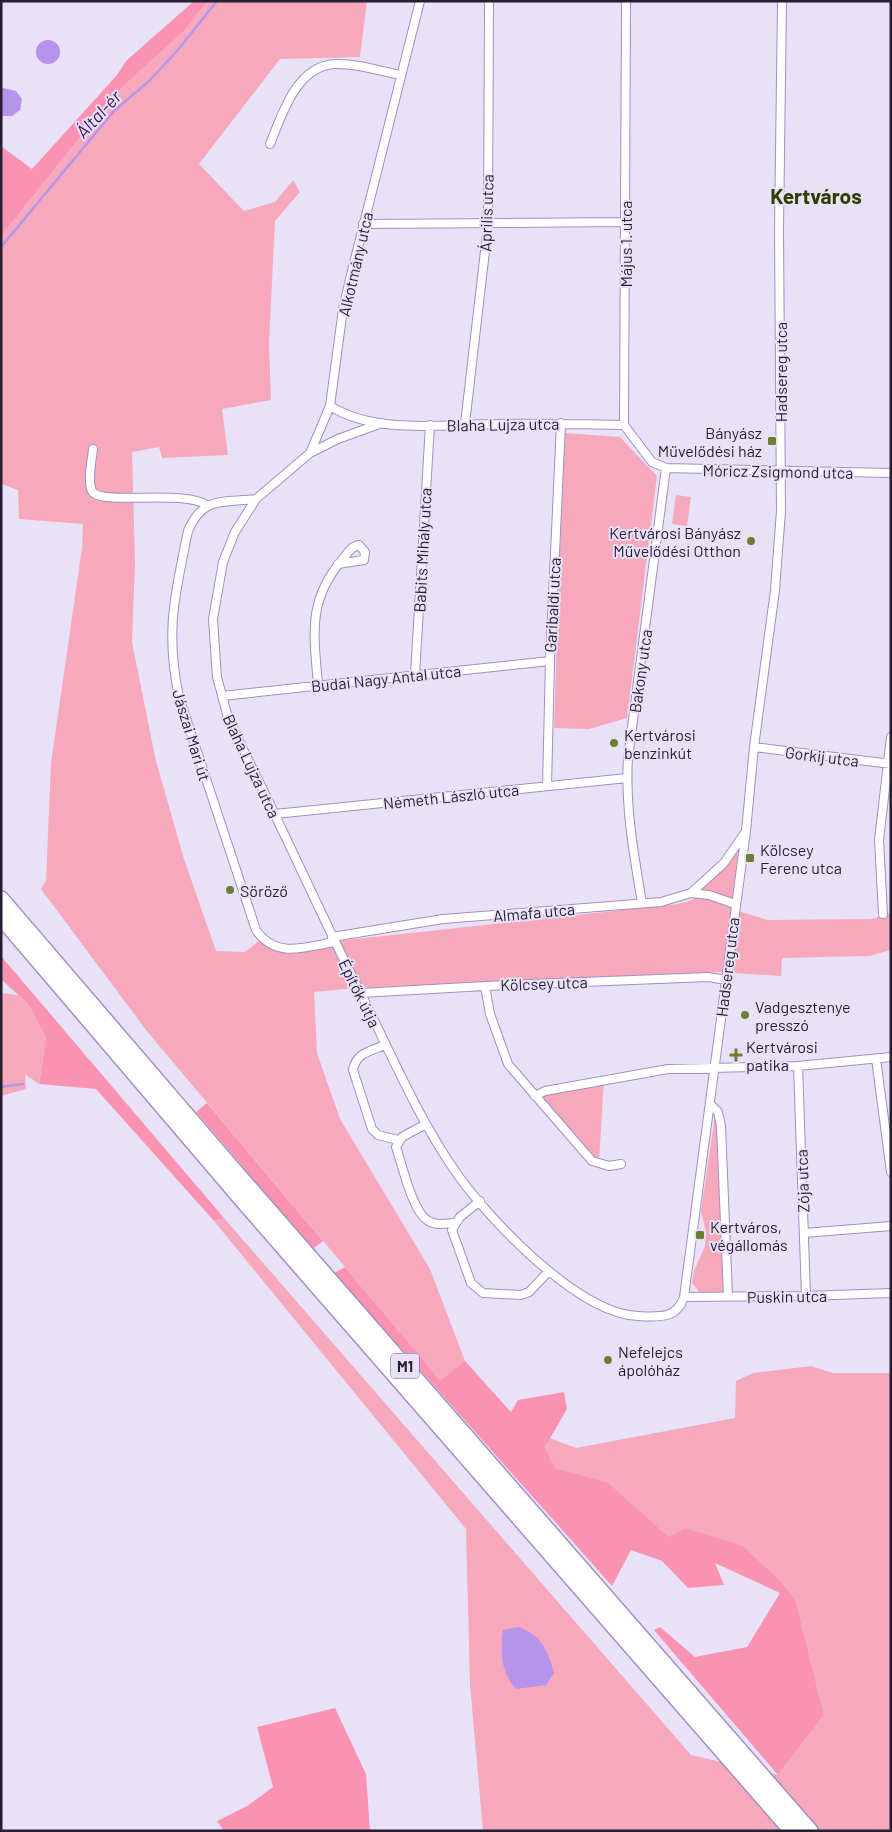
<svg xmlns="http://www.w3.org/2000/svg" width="892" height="1832" font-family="Barlow,sans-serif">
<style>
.green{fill:#f6a9bd}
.forest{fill:#fa93b1}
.water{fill:#b794eb}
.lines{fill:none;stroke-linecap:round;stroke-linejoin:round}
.stream{stroke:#b794eb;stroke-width:2.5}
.minor-casing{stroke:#a38ec5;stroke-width:10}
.motorway-casing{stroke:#a38ec5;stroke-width:18}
.minor{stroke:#fff;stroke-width:8}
.motorway{stroke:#fff;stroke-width:15}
.poi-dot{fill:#6a7f2f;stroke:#e9e1f8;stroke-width:2}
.labels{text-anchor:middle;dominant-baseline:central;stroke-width:4;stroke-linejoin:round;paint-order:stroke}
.shield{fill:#e9e1f8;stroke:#60586e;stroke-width:1}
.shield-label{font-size:15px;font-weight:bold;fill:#261e33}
.street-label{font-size:16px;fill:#261e33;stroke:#e9e1f8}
.poi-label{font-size:16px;fill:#261e33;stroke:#e9e1f8;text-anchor:start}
.water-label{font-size:18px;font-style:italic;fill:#38115d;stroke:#e9e1f8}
.district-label{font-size:21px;font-weight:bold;fill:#303d02;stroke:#e9e1f8}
</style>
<rect width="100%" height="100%" fill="#e9e1f8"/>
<path class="green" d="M208 1H367L360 57 280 59 199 164 244 211 275 202 293 180 300 192 275 221 269 343 271 400 222 409 228 455 162 458 159 447 132 452 135 563 132 642 156 761 184 859 216 951 245 952 260 940 277 949 290 952 337 941 678 904 692 900 736 853 739 856 731 909 768 920 871 919 891 913V950L869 956 782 958 781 976 718 972 372 989 365 987 314 992 317 1053 340 1119 430 1269 465 1361 440 1380 146 1030 41 889 46 881 51 763 82 548 83 524 19 519 18 490 1 484V236L115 94 185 30Z
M564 433 620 437 657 476 627 718 589 729 554 728Z
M676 495 691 497 687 526 672 524Z
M1 993 18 995 28 1004 46 1038 39 1084 25 1074 26 1089 1 1096Z
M604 1080 599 1161 597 1162 540 1096 547 1091Z
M716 1109 719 1126 724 1292 701 1294 692 1283 694 1271 705 1246 706 1232 701 1211Z
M224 1218 691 1755 778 1775 824 1715 796 1601 782 1582 743 1546 669 1537 608 1484 555 1468 545 1447 550 1438 576 1448 735 1418 736 1381 753 1373 811 1366 833 1373H891V1831H483L470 1685 466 1529 214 1221Z"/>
<path class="forest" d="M194 1H208L185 30 115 94 1 236V146L32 169 117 75 126 61Z
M1 956 224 1218 214 1221 96 1089 39 1084 46 1038 28 1004 1 979Z
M207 1103 323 1241 313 1249 196 1112Z
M345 1267 440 1380 465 1361 511 1412 518 1400 564 1392 567 1409 545 1447 555 1468 608 1483 669 1537 685 1528 743 1546 782 1582 796 1601 824 1715 778 1775 654 1630 660 1627 695 1657 747 1647 780 1593 715 1563 724 1585 688 1588 662 1561 631 1550 612 1586 334 1273Z
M335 1708 366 1774 370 1831H224L217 1821 247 1806 273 1787 257 1727Z"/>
<path class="water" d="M36 52a12 12 0 1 1 24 0a12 12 0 1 1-24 0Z
M4 88 16 91 22 99 20 110 12 116H1V89Z
M520 1627C542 1637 548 1650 554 1673L546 1685 516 1689C501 1672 500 1653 503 1630Z"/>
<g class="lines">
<path class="stream" d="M1 247 114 111 149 81 177 51 217 1
M1 1087 23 1084"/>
<defs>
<path id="minor" d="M626 1 624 425 652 462 666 468 891 473
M270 144C282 115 296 66 335 64 356 63 380 71 400 75
M363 224 625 222
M330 406C376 435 445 424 498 424 540 423 582 424 624 425
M382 423 338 439 310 453 256 499 235 532 223 562 213 619 217 677 227 714C241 748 259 780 274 813 303 873 330 933 360 992 390 1051 415 1112 453 1168 485 1216 578 1314 638 1316 659 1317 677 1319 684 1297L746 831 754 747 775 590 781 511 779 229 782 1
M465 424 488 225 489 1
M93 449C92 460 87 480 92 491 99 506 183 489 207 505
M310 453 330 406 343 309 353 267 420 1
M256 499C224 503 203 495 188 531 175 594 165 632 179 697L256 930C276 959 305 947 334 942
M415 675 430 425
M318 685C314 635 307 601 342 560 347 554 351 546 359 545L365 552 364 560 338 564
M222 696 550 661
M754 747 891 764
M547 786 550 661 561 423
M275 814 627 778
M691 893 724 863 744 834
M642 903C634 855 625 807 628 758L666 468
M883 914 879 840 891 737
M332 937 443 919 661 902 691 893 709 895 735 904
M485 986 490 1014 508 1064 592 1161 609 1166 621 1164
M361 993 485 986 708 977 727 980
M385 1045C370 1051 356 1053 353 1070L372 1129 378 1135 398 1140
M876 1059 891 1172
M798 1066 806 1296
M535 1096 545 1091 668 1069 798 1066 891 1057
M710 1104 718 1112 721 1126 728 1296
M426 1124 402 1137 396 1147C402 1164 412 1210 427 1220 435 1226 445 1224 454 1223
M480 1201 460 1217 452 1230 471 1283 483 1293 521 1295 529 1292 549 1271
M804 1233 891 1226
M684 1297 806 1296 891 1293"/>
<path id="motorway" d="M1 899 225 1160 810 1831
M1 917 243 1201 792 1831"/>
</defs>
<use href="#minor" class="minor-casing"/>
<use href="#motorway" class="motorway-casing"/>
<use href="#minor" class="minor"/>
<use href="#motorway" class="motorway"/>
</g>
<g class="poi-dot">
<rect x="767" y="436" width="10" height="10" rx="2.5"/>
<circle cx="751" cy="541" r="5"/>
<circle cx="614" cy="743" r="5"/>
<rect x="745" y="853" width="10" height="10" rx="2.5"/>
<circle cx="230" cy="890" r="5"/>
<circle cx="745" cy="1015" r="5"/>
<path d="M733.5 1047.5h5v5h5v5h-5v5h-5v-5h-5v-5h5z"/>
<rect x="695" y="1230" width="10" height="10" rx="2.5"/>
<circle cx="608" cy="1360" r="5"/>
</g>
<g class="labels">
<rect class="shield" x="391" y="1353.5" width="28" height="25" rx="4"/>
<g class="shield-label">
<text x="405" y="1366">M1</text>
</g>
<g class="street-label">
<text transform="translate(486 213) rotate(-88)">Április utca</text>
<text transform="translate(625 244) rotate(-90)">Május 1. utca</text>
<text transform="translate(355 264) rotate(-77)">Alkotmány utca</text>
<text transform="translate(780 372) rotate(-90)">Hadsereg utca</text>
<text transform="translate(503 424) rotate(-1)">Blaha Lujza utca</text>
<text transform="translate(778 471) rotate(1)">Móricz Zsigmond utca</text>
<text transform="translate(422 550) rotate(-87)">Babits Mihály utca</text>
<text transform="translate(552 605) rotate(-87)">Garibaldi utca</text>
<text transform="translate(640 671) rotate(-82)">Bakony utca</text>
<text transform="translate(386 678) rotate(-6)">Budai Nagy Antal utca</text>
<text transform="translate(192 735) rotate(73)">Jászai Mari út</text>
<text transform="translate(822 756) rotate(7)">Gorkij utca</text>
<text transform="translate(252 766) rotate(65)">Blaha Lujza utca</text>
<text transform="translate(451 796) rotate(-6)">Németh László utca</text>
<text transform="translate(534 912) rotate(-5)">Almafa utca</text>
<text transform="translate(727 967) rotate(-83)">Hadsereg utca</text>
<text transform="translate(544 983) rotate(-2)">Kölcsey utca</text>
<text transform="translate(360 993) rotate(64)">Építők útja</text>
<text transform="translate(802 1181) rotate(-92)">Zója utca</text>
<text transform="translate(787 1296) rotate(-1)">Puskin utca</text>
</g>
<g class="poi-label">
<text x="762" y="432" text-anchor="end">Bányász<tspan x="762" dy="18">Művelődési ház</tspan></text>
<text x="741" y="532" text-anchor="end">Kertvárosi Bányász<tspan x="741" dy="18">Művelődési Otthon</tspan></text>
<text x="624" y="734">Kertvárosi<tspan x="624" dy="18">benzinkút</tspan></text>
<text x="760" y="849">Kölcsey<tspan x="760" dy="18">Ferenc utca</tspan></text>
<text x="240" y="890">Söröző</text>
<text x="755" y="1006">Vadgesztenye<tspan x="755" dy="18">presszó</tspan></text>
<text x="746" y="1046">Kertvárosi<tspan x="746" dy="18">patika</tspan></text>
<text x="710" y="1226">Kertváros,<tspan x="710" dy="18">végállomás</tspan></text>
<text x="618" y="1351">Nefelejcs<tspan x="618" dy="18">ápolóház</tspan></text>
</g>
<g class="water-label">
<text transform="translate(98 114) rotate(-47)">Által-ér</text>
</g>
<g class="district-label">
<text x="816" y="195">Kertváros</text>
</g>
</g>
<rect width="892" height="1832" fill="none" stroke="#261e33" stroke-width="5"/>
</svg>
